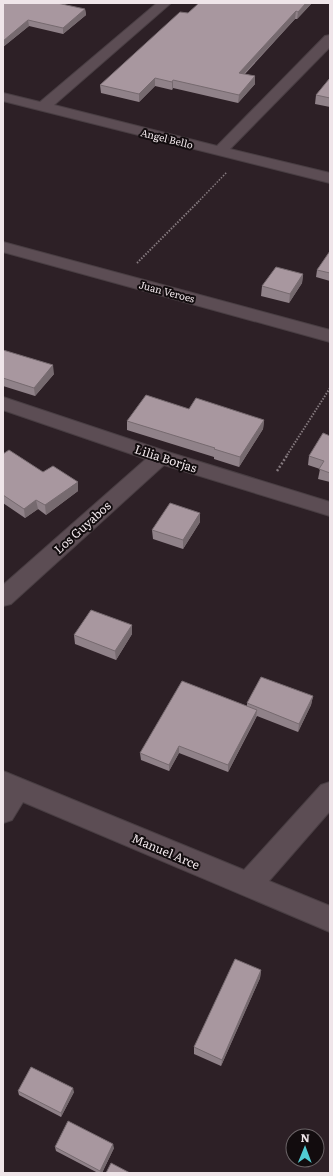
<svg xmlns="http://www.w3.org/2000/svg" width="333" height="1176" font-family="Literata,serif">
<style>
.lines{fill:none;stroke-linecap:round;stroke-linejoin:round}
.street-casing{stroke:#493e43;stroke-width:2}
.path-far2{stroke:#857a7f;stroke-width:1.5;stroke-dasharray:1.5 1.5;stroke-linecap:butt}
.path-far1{stroke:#857a7f;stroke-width:2;stroke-dasharray:1.5 1.5;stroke-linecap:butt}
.path{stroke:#857a7f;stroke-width:2.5;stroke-dasharray:2 2;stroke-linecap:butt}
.street{fill:#5c4d54;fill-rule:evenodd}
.wall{fill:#908289}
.shaded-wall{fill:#766a6f}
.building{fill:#a8979f;stroke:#766a6f}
.labels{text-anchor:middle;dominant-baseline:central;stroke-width:4;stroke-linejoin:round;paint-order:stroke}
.far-street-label{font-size:10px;fill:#efe5e9;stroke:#120c0e}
.street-label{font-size:12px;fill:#efe5e9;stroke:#120c0e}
</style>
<rect width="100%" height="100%" fill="#2d2026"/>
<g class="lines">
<defs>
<path id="street" d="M157 3H171L54 105 217 146 325 36 330 35V47L230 149 330 173V183L3 101V93L40 102Z
M3 242 330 330V342L3 252Z
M3 397 168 452 330 502V516L164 465 11 604 3 606V585L146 459 3 410Z
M3 771 244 870 321 785 330 782V811L269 881 330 906V932L23 802 12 820 3 823Z"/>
</defs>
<use href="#street" class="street-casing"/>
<path class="path-far2" d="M198 202 227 172"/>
<path class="path-far1" d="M137 263 199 201
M287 455 330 388"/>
<path class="path" d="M277 471 288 454"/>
<use href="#street" class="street"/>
</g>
<path class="wall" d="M3 3 85 9 86 15 63 34 29 26 3 47Z
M312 3 297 19H295L245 74 255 76V84L238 103 173 88 172 90 155 86 139 102 101 93 100 85 188 13Z
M330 78V107L315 104 316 95Z
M330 252V281L316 277 317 270Z
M303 274 302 283 289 303 261 296 262 286Z
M3 350 54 374 35 396 3 386Z
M189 409 264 420 263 429 239 467 214 459V457L127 430V421Z
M330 436V482L318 479 320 469 308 465 309 456Z
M3 454 43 472 78 491 46 515 38 509 25 518 3 503Z
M200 522 183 549 153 539 152 530Z
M132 625V634L116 660 75 644 74 635Z
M313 696 311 705 298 732 257 716 228 772 179 753 169 771 141 760 140 753 247 706V703Z
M261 970 260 978 221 1066 194 1054V1047Z
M18 1091 74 1092 61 1117 19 1095Z
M55 1147 114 1148 102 1173H98L56 1151Z"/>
<path class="shaded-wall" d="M306 3H312L297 19 298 12Z
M85 9 86 15 63 34V28Z
M296 11 295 19 238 80 239 73Z
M28 20 29 26 3 47V41Z
M255 76V84L238 103 239 95Z
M155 78V86L139 102V94Z
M173 80V88L172 90V82Z
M303 274 302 283 289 303 290 294Z
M53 365 54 374 35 396 34 388Z
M264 420 263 429 239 467 240 457Z
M78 482V491L46 515 45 505Z
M36 500 38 509 25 518 24 509Z
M200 513V522L183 549V540Z
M132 625V634L116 660 115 651Z
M313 696 311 705 298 732 299 724Z
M257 710 256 717 228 772V765Z
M179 746V753L169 771V765Z
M261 970 260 978 221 1066 222 1060Z
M73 1088 74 1092 61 1117V1113Z
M113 1144 114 1148 102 1173H101L100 1171Z"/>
<path class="building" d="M3 3H57L85 9 63 28 28 20 3 41Z
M199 3H306L298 12 296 11 239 73 255 76 239 95 173 80 172 82 155 78 139 94 100 85 180 12 188 13Z
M330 78V98L316 95Z
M330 252V273L317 270 330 251Z
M276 267 303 274 290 294 262 286Z
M3 350 53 365 34 388 3 378Z
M146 395 189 409 196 398 264 420 240 457 214 449 215 448 127 421Z
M323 433 330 436V473L319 469 324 461 309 456Z
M9 450 43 472 53 466 78 482 45 505 36 500 24 509 3 495V454Z
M170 503 200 513 183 540 152 530Z
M91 610 132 625 115 651 74 635Z
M261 677 313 696 299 724 247 703Z
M182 681 257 710 228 765 179 746 169 765 140 753Z
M235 959 261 970 222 1060 194 1047Z
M31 1067 73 1088 61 1113 18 1091Z
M68 1121 113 1144 100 1171 55 1147Z
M111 1163 130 1173H106Z"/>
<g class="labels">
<g class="far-street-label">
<text transform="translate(167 138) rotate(14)">Angel Bello</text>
<text transform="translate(167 291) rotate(15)">Juan Veroes</text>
</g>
<g class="street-label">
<text transform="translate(166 458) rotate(18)">Lilia Borjas</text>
<text transform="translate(82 527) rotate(-42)">Los Guyabos</text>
<text transform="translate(166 851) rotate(23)">Manuel Arce</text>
</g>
</g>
<rect width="333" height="1176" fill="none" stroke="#efe5e9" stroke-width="8"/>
<g transform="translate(305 1148) rotate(1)"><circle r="19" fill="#120c0e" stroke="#6a6366"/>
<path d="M0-3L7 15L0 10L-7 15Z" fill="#51ccd2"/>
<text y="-6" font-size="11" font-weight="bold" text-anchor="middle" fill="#efe5e9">N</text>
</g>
</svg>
